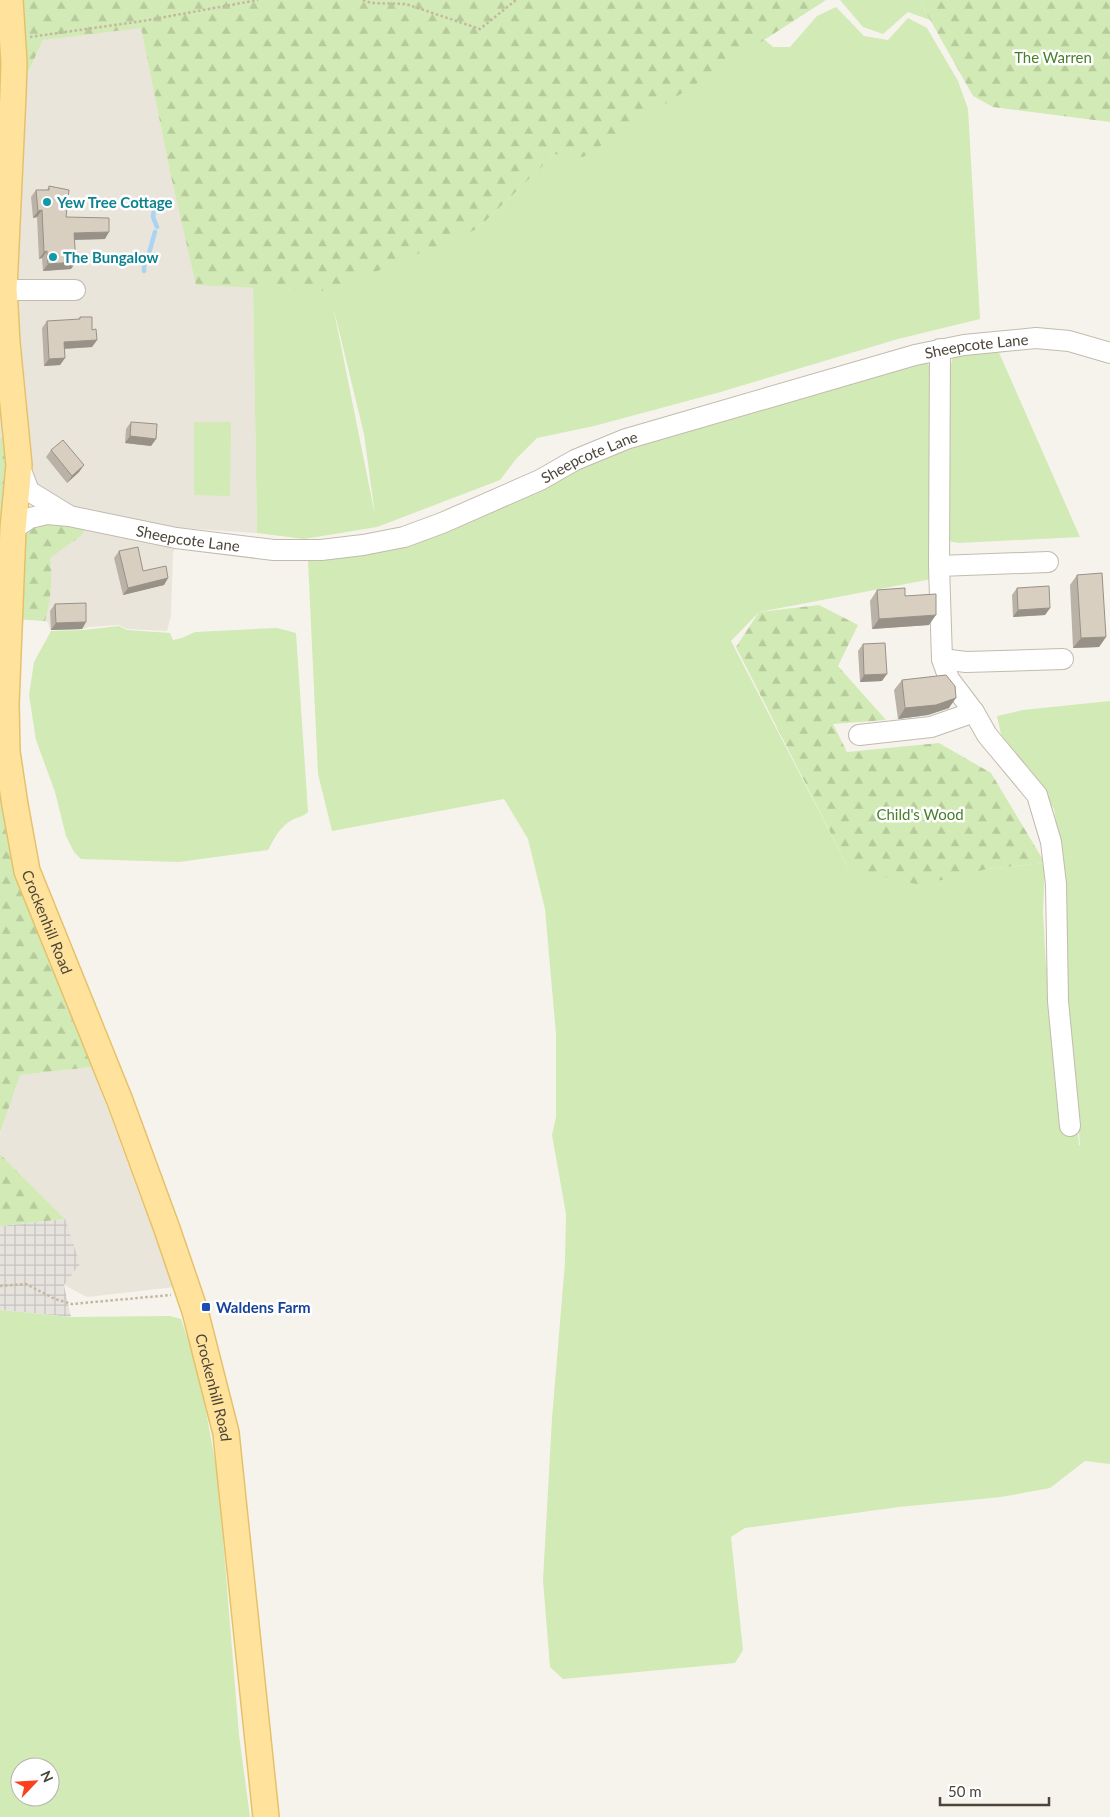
<svg xmlns="http://www.w3.org/2000/svg" width="1110" height="1817" font-family="Lato,sans-serif">
<style>
.residential{fill:#eae5da}
.industrial{fill:url(#industrial-grid)}
.green{fill:#d2eab5;fill-rule:evenodd}
.forest{fill:url(#forest-firs)}
.lines{fill:none;stroke-linecap:round;stroke-linejoin:round}
.stream{stroke:#a9d4f2;stroke-width:4.5}
.minor-casing{stroke:#c2bbae;stroke-width:22}
.major-casing{stroke:#e6c16a;stroke-width:28}
.path{stroke:#c4b79f;stroke-width:2.5;stroke-dasharray:2.5 2.5;stroke-linecap:butt}
.minor{stroke:#fff;stroke-width:20}
.major{stroke:#ffe39c;stroke-width:25}
.wall{fill:#bab2a6}
.shaded-wall{fill:#979187}
.building{fill:#d8cfc1;stroke:#979187}
.culture-dot{fill:#0f9aa8;stroke:#fff;stroke-width:2}
.transit-dot{fill:#1a4fb4;stroke:#fff;stroke-width:2}
.labels{text-anchor:middle;dominant-baseline:central;stroke-width:5;stroke-linejoin:round;paint-order:stroke}
.park-label{font-size:15px;fill:#4a7f2a;stroke:#fff}
.culture-label{font-size:15px;font-weight:bold;fill:#0d838f;stroke:#fff;text-anchor:start}
.street-label{font-size:15px;fill:#4b4439;stroke:#fff}
.transit-label{font-size:15px;font-weight:bold;fill:#164399;stroke:#fff;text-anchor:start}
</style>
<defs>
<pattern id="industrial-grid" width="8" height="8" patternUnits="userSpaceOnUse" patternTransform="scale(1.25)"><rect width="8" height="8" fill="#e6e2dd"/><path d="M0 4h8M4 0v8" fill="none" stroke="#c7c3be"/></pattern>
<pattern id="forest-firs" width="22" height="20" patternUnits="userSpaceOnUse" patternTransform="scale(1.25)"><rect width="22" height="20" fill="#d2eab5"/><path d="M5 1l3.5 6h-7zM16 11l3.5 6h-7z" fill="#b6ca9c"/></pattern>
</defs>
<rect width="100%" height="100%" fill="#f6f3ec"/>
<path class="residential" d="M141 27 169 167 253 287 257 533 183 528 173 553 171 616 167 631 127 629 119 625 89 627 83 629 50 630 48 622 17 617 34 527 37 480 12 434 0 438V31L25 79 43 40Z
M92 1067 163 1258 175 1287 87 1297 64 1285 65 1219 0 1154V1134L19 1075Z"/>
<path class="industrial" d="M65 1219 80 1264 64 1285 71 1317 0 1310V1226Z"/>
<path class="green" d="M840 0H919L930 20 908 12 883 34 863 27Z
M836 7 864 36 888 40 908 18 927 28 958 81 968 109 980 319 898 339 717 393 594 426 537 438 516 459 500 480 377 527 304 539 257 533 253 287 477 229 555 154 757 33 773 47H790L817 16ZM334 310 364 434 375 515 334 311Z
M997 348 1080 537 958 543 944 540 946 385 954 352Z
M925 358 935 378 932 579 759 612 731 641 849 869H987L1045 863 1043 912 1046 967 1063 969V865L1054 809 1001 734 997 716 1023 710 1110 701V1464L1085 1461 1050 1488 1001 1497 899 1507 745 1528 731 1537 743 1650 735 1663 563 1679 550 1667 543 1580 552 1419 565 1262 566 1214 552 1135 556 1117V1034L545 909 528 839 504 799 332 831 318 774 308 560 418 540 606 453ZM1065 978 1080 1145H1079L1067 1036Z
M194 422H231L230 496 194 495Z
M119 626 127 630 170 633 173 640 182 638 195 632 277 628 296 633 308 812C304 816 299 817 294 819 280 826 275 837 268 850L179 862 81 859 74 852 66 836 55 792 36 740 29 695 34 662 51 631 83 630Z
M0 1310 71 1317 170 1316 181 1319 199 1373 218 1477 239 1735 250 1817H0ZM20 1767H50V1797H20Z"/>
<path class="forest" d="M16 0H826L583 157 555 154 477 229 330 291 196 285 169 167 141 28 43 40 25 79Z
M919 0H1110V122L993 107 973 96Z
M12 434 0 753 48 947 92 1067 20 1075 0 1133V438Z
M31 522 85 525 82 535 50 558C53 581 51 598 45 621L14 619 17 532Z
M819 605 858 625 838 666 886 720 833 724 847 752 939 743 991 773 1045 863 987 869 920 885 849 869 736 647 759 612Z
M0 1154 65 1219 0 1226Z"/>
<g class="lines">
<path class="stream" d="M146 199 154 209 153 217 157 227
M144 271V264L151 258 149 253 155 232"/>
<defs>
<g id="minor">
<path d="M0 290H75"/>
<path d="M940 349 939 566 942 659 949 679 974 712 987 735 1037 795 1051 842 1056 884 1058 1001 1070 1126"/>
<path d="M19 465 29 491 68 515"/>
<path id="s1" d="M13 529 30 518 47 514 69 516 176 538 274 550H321L363 545 404 537 442 523 540 480 575 460 626 439 915 355 964 345 1036 338 1069 341 1110 353"/>
<path d="M939 566 1048 562"/>
<path d="M942 659 966 662 1063 659"/>
<path d="M859 735 931 727 974 712"/>
</g>
<g id="major">
<path id="s2" d="M10 0 14 63 13 94 4 289 7 343 19 465 13 529 6 704 7 752 15 805 27 871 120 1101 167 1229 195 1311 226 1433 266 1817"/>
</g>
</defs>
<use href="#minor" class="minor-casing"/>
<use href="#major" class="major-casing"/>
<path class="path" d="M363 0 371 3 406 4 480 29 516 0
M30 37 143 21 258 0
M0 1286 26 1284 55 1299 72 1304 171 1295"/>
<use href="#minor" class="minor"/>
<use href="#major" class="major"/>
</g>
<path class="wall" d="M49 186 66 217 105 239 74 240 76 262 71 269 43 271 42 258 39 259 37 217 33 218 31 197 36 190H47Z
M80 317 92 330 97 340 92 347 64 349 65 358 60 365 44 366 42 328 47 321 78 320Z
M131 422 156 439 151 446 125 443 126 429Z
M51 450 84 465 79 472 67 483 46 457Z
M119 551 143 571 168 578 164 585 123 595 114 558Z
M1077 575 1106 637 1099 647 1073 648 1070 585Z
M1017 588 1050 608 1045 615 1013 617 1012 595Z
M877 590 905 596 929 625 872 629 870 601Z
M55 604 86 622 82 629 51 630 50 611Z
M863 644 882 681 860 682 858 651Z
M902 680 949 708 928 715 898 719 894 690Z"/>
<path class="shaded-wall" d="M42 210 37 217 33 218 38 211Z
M109 232 105 239 69 240 74 233Z
M47 251 42 258 39 259 44 252Z
M76 262 71 269 43 271 48 264Z
M97 340 92 347 59 349 64 342Z
M65 358 60 365 44 366 49 359Z
M130 436 156 439 151 446 125 443Z
M84 465 79 472 67 483 72 476Z
M168 578 164 585 123 595 128 588Z
M1050 608 1045 615 1013 617 1018 610Z
M936 615 929 625 872 629 879 619Z
M86 622 82 629 51 630 56 623Z
M1106 637 1099 647 1073 648 1081 638Z
M887 674 882 681 860 682 864 675Z
M956 698 949 708 928 715 898 719 905 708Z"/>
<path class="building" d="M49 186 69 190 66 217 109 218V232L74 233 76 262 48 264 47 251 44 252 42 210 38 211 36 190H49Z
M80 317H92V330L96 329 97 340 64 342 65 358 49 359 47 321 80 319Z
M131 422 157 424 156 439 130 436Z
M63 440 84 465 72 476 51 450Z
M138 547 143 571 166 566 168 578 128 588 119 551Z
M1102 573 1106 637 1081 638 1077 575Z
M1049 586 1050 608 1018 610 1017 588Z
M905 588V596L936 594V615L879 619 877 590Z
M86 603V622L56 623 55 604Z
M885 643 887 674 864 675 863 644Z
M946 675 955 686 956 698 936 705 905 708 902 680Z"/>
<g class="culture-dot">
<circle cx="47" cy="202" r="5"/>
<circle cx="53" cy="257" r="5"/>
</g>
<rect class="transit-dot" x="201" y="1302" width="10" height="10" rx="2.5"/>
<g class="labels">
<g class="park-label">
<text x="1053" y="57">The Warren</text>
<text x="920" y="814">Child's Wood</text>
</g>
<g class="culture-label">
<text x="57" y="202">Yew Tree Cottage</text>
<text x="63" y="257">The Bungalow</text>
</g>
<g class="street-label">
<text stroke="none"><textPath href="#s1" startOffset="1005">Sheepcote Lane</textPath></text>
<text stroke="none"><textPath href="#s1" startOffset="601">Sheepcote Lane</textPath></text>
<text stroke="none"><textPath href="#s1" startOffset="181">Sheepcote Lane</textPath></text>
<text stroke="none"><textPath href="#s2" startOffset="929">Crockenhill Road</textPath></text>
<text stroke="none"><textPath href="#s2" startOffset="1424">Crockenhill Road</textPath></text>
</g>
<g class="transit-label">
<text x="216" y="1307">Waldens Farm</text>
</g>
</g>
<g transform="translate(35 1782) rotate(65)"><circle r="24" fill="#ffffff" stroke="#b7b4b0"/>
<path d="M0-4L9 19L0 12L-9 19Z" fill="#fc3f1d"/>
<text y="-8" font-size="14" font-weight="bold" text-anchor="middle" fill="#4b4439">N</text>
</g>
<path d="M940 1797v8h109v-8" fill="none" stroke="#4b4439" stroke-width="2.5"/>
<text x="948" y="1797" font-size="15" fill="#4b4439" stroke="#ffffff" stroke-width="4" paint-order="stroke">50 m</text>
</svg>
